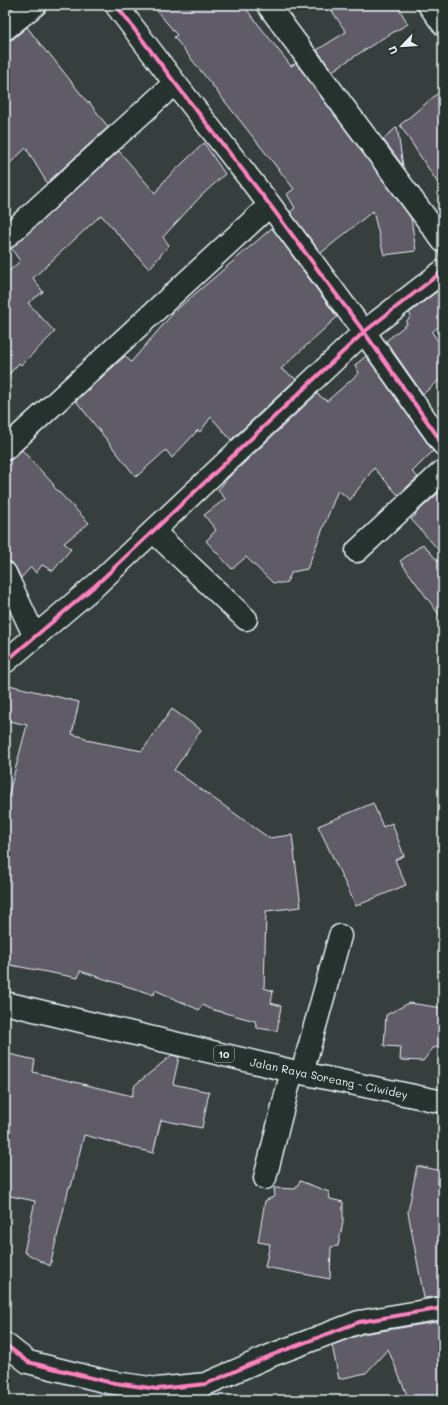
<svg xmlns="http://www.w3.org/2000/svg" width="448" height="1405" font-family="Mali,sans-serif">
<style>
.building{fill:#5f5c67;stroke:#e8f1f8}
.lines{fill:none;stroke-linecap:round;stroke-linejoin:round}
.street-casing{stroke:#e8f1f8;stroke-width:25}
.highway-casing{stroke:#e8f1f8;stroke-width:25}
.street{stroke:#26332d;stroke-width:22}
.highway{stroke:#26332d;stroke-width:22}
.cycleway-casing{stroke:#26332d;stroke-width:6}
.cycleway{stroke:#ff80c0;stroke-width:4}
.labels{text-anchor:middle;dominant-baseline:central;stroke-width:3;stroke-linejoin:round;paint-order:stroke}
.shield{fill:#26332d;stroke:#aeb8bb;stroke-width:1}
.shield-label{font-size:10px;font-weight:bold;fill:#e8f1f8}
.street-label{font-size:11px;fill:#e8f1f8;stroke:#26332d}
</style>
<rect width="100%" height="100%" fill="#373f3e"/>
<filter id="ink" filterUnits="userSpaceOnUse"><feTurbulence type="fractalNoise" baseFrequency=".025" numOctaves="2"/><feDisplacementMap in="SourceGraphic" scale="8" xChannelSelector="R" yChannelSelector="G"/><feConvolveMatrix kernelMatrix="1 2 1 2 8 2 1 2 1" color-interpolation-filters="sRGB"/></filter>
<g filter="url(#ink)">
<path class="building" d="M152 5H243L291 66 296 63 411 218 416 251 384 255 373 211 321 253 290 212 295 208 287 194 294 189 174 37 177 35Z
M328 5H397L408 24 383 38 332 71 317 50 346 32Z
M27 27 47 53 48 52 88 103 89 102 108 127 47 183 26 148 5 168V41L13 39Z
M443 89V191L400 125Z
M397 127 403 166 383 139Z
M204 143 225 174 201 196 163 237 169 245 149 269 101 215 33 278 43 292 28 303 55 332 21 365 19 363 5 379V275L20 261 11 248 119 151 155 193 165 180Z
M272 228 337 317 281 369 296 379 231 440 211 417 200 432 198 430 172 458 166 450 136 477 76 401 125 356 131 362 175 311Z
M443 287V323L432 332 443 349V377L423 394 386 341 407 324 406 322 411 316 409 313Z
M366 356 433 451 412 472 418 477 398 495 374 468 350 500 338 490 307 569 292 572 286 583H273L246 557 232 569 206 541 216 530 204 515 225 499 218 490 227 479 317 394 327 401 359 373 355 365Z
M22 450 54 485 53 486 89 523 64 543 71 549 53 571 42 565 36 573 31 567 21 578 16 568 12 563 5 561V461L13 458Z
M443 489V555L411 519 416 515 415 514Z
M423 544 443 567V620L400 561Z
M5 684 79 702 72 734 86 738V740L142 751 172 709 201 730 174 770 269 838 292 835 301 907 266 911 264 988 273 991 271 1003 281 1006 277 1031 257 1028 255 1021 210 1009 202 1005 199 1010 155 990 154 995 80 971 78 978 5 964V808L27 725 5 720Z
M373 803 383 827 392 823 404 856 395 860 406 885 356 906 318 826Z
M409 1003 443 1008V1046L433 1048 423 1061 400 1060 401 1047 384 1046 386 1015Z
M5 1053 35 1060 33 1072 132 1096 135 1085 172 1055 179 1057 173 1084 209 1092 202 1128 161 1120 153 1153 84 1135 71 1187H69L50 1266 24 1252 35 1201 5 1195Z
M417 1166 443 1171V1296L424 1298 408 1212Z
M300 1181 329 1192 330 1199 343 1202V1222L338 1246 331 1247 330 1279 265 1267 270 1244 258 1242 265 1201 275 1196 274 1188 295 1189Z
M443 1321V1391L421 1400H409L388 1349 366 1373 339 1379 332 1345 362 1334Z"/>
<g class="lines">
<defs>
<path id="street" d="M116 5 175 83 270 205 364 332 443 444
M268 5 443 241
M429 5 443 24
M5 29 35 5
M5 238 175 83
M5 449 270 205
M153 531 246 619
M357 551 443 471
M5 573 35 637
M5 662 97 584 364 332 443 271
M302 1073 340 936
M265 1178 292 1071
M5 1344 28 1362 108 1382 157 1389 206 1384 272 1355 359 1322 443 1308"/>
<path id="highway" d="M5 1003 292 1071 443 1102"/>
</defs>
<use href="#street" class="street-casing"/>
<use href="#highway" class="highway-casing"/>
<use href="#street" class="street"/>
<use href="#highway" class="highway"/>
<defs>
<path id="cycleway" d="M116 5 175 83 270 205 364 332 443 444
M5 662 97 584 364 332 443 271
M5 1344 28 1362 108 1382 157 1389 206 1384 272 1355 359 1322 443 1308"/>
</defs>
<use href="#cycleway" class="cycleway-casing"/>
<use href="#cycleway" class="cycleway"/>
</g>
</g>
<g class="labels">
<rect class="shield" x="214" y="1046" width="20" height="16" rx="3"/>
<g class="shield-label">
<text x="224" y="1054">10</text>
</g>
<g class="street-label">
<text transform="translate(329 1078) rotate(12)">Jalan Raya Soreang - Ciwidey</text>
</g>
</g>
<rect width="448" height="1405" fill="none" stroke="#26332d" stroke-width="20"/>
<rect x="10" y="10" width="428" height="1385" fill="none" stroke="#e8f1f8" stroke-width="1.5" filter="url(#ink)"/>
<g transform="translate(402 46) rotate(245)" stroke="#26332d" stroke-width="3" paint-order="stroke">
<path d="M0-3L7 15L0 10L-7 15Z" fill="#e8f1f8"/>
<text y="-6" font-size="11" font-weight="bold" text-anchor="middle" fill="#e8f1f8">U</text>
</g>
</svg>
